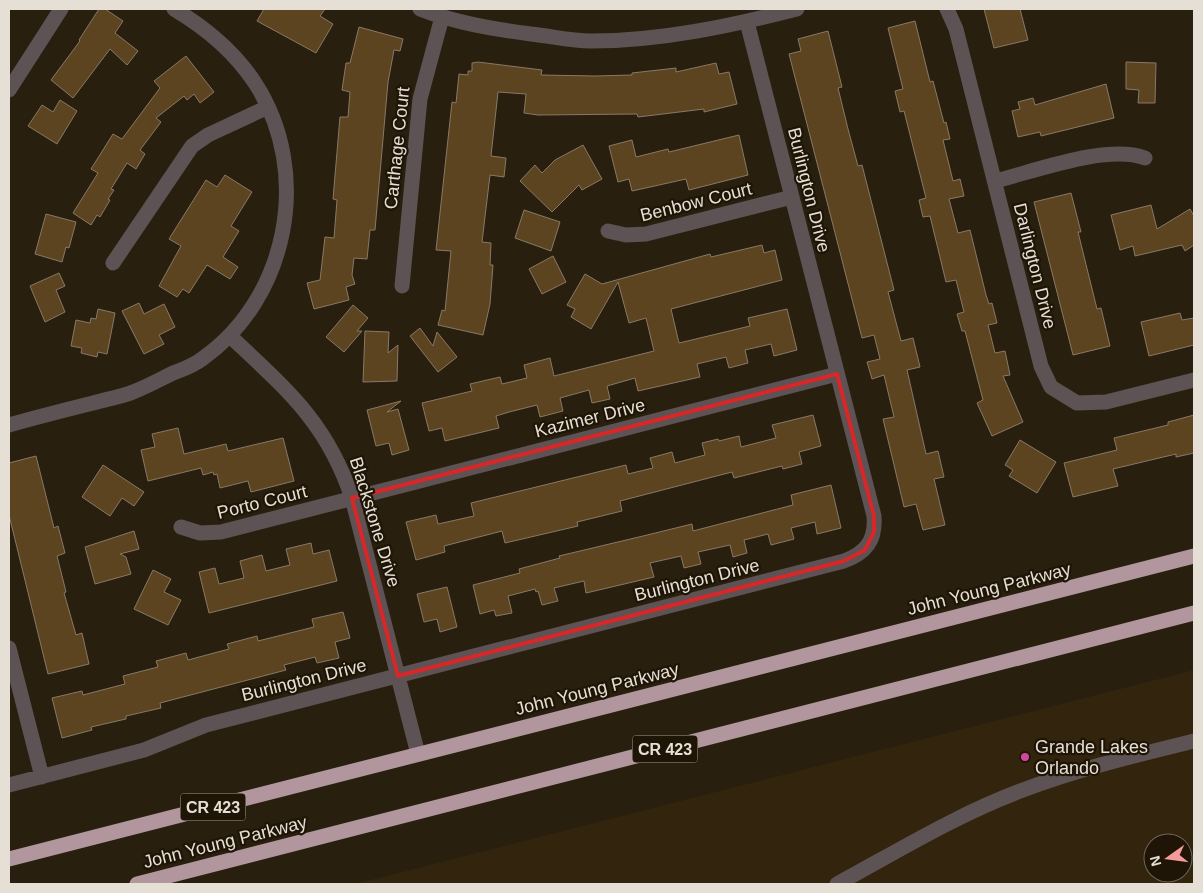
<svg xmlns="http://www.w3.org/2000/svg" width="1203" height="893" font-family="Arial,sans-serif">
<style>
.built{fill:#32240d;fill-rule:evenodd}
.building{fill:#5d4420;stroke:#887967}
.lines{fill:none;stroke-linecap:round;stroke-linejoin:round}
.minor{stroke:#5d5254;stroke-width:15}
.highway{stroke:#b1979d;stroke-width:15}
.marked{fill:none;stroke:#d62828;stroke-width:4;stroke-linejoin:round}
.hotel-dot{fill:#d1479c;stroke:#1f1506;stroke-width:2}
.labels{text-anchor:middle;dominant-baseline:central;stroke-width:4.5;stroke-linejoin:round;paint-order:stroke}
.shield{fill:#1f1506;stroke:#aaa297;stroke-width:1}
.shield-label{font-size:16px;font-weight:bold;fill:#e6dfd5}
.street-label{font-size:18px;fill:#e6dfd5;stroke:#1f1506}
.poi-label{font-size:18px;fill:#e6dfd5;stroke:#1f1506;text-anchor:start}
</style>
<rect width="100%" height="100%" fill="#291f0e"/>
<path class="built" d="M1194 670V884H355ZM1153 843H1183V873H1153Z"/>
<path class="building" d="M99 9H105L123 21 115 33 138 51 127 65 110 49 73 98 51 80 80 41 79 40Z
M264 9H325L320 16 333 24 316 53 257 21Z
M984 9H1020L1028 40 994 48Z
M915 21 930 82 933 81 944 123 946 122 950 139 943 140 953 181 960 179 964 196 949 199 958 233 970 230 986 295 989 304 992 303 997 323 988 325 995 353 1005 351 1010 375 1003 376 1023 422 992 436 977 403 983 400 965 331H962L957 314 964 312 956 280 946 282 930 216 923 217 919 200 926 198 904 111 900 112 895 91 903 89 888 28Z
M359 27 403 39 400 51 394 50 388 82 375 230H370L367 259 354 258 352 275 355 284 346 287 349 300 314 309 307 283 320 280 325 237 334 238 337 200 333 199 340 117H348L350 92 342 90 346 63H350Z
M828 31 842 87 838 88 848 129 858 166 862 165 894 290 888 292 901 341 913 338 920 367 907 370 926 454 938 451 944 477 934 479 945 525 923 530 916 504 904 507 883 419 894 417 884 375 872 379 867 362 880 359 874 335 862 338 789 54 801 51 798 39Z
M186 56 214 92 200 103 194 94 187 100 184 96 156 118 161 122 140 150 145 154 136 169 127 163 111 189 114 190 108 199 110 200 100 217 97 215 91 225 73 213 98 173 91 169 113 134 122 139 160 88 154 81Z
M478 62 542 70 541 75 595 76 632 75V73L676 68V72L716 63 719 74 729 72 737 104 704 112V109L638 117 637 114 538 115 524 113 526 94 498 92 491 156 506 158 504 177 490 175 482 242 491 243 490 265H493L490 304 483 335 438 325 442 310 445 311 451 251 436 250 452 102 456 103 459 74 468 75V71H472V63Z
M1126 62 1156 63 1155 103H1138L1139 90 1126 89Z
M1106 84 1114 118 1041 136 1040 132 1018 137 1012 111 1020 109 1018 102 1033 98 1035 105Z
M60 100 77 111 57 144 28 126 42 105 53 112Z
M739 135 748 175 689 190 686 179 632 191 629 179 618 182 609 146 632 140 636 157 668 149 669 152Z
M583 145 602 179 582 190 579 185 552 212 520 181 535 165 542 173 555 160Z
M225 175 252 192 231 226 239 231 223 257 238 267 230 279 207 265 189 293 183 289 177 297 159 286 181 246 169 239 206 180 217 187Z
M1071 193 1081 232H1078L1097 309 1101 308 1110 346 1073 355 1034 202Z
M1151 205 1157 229 1190 209 1194 216V245L1185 251 1182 245 1135 256 1133 246 1120 250 1111 215Z
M524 210 560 222 551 251 515 238Z
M46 214 76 222 69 248 66 247 62 262 35 254Z
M762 245 764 253 775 250 782 280 671 309 679 343 750 326 748 318 787 309 797 350 774 356 771 344 745 350 748 363 729 368 726 357 697 364 700 377 638 391 635 378 607 386 610 399 592 403 589 390 560 398 563 411 540 417 537 405 509 412 496 416 499 428 445 441 442 428 429 431 422 403 472 391 470 384 500 377 502 384 527 378 524 365 550 358 554 376 654 351 646 318 629 323 618 282 591 329 571 317 575 309 567 305 585 274 602 284 710 254 711 257Z
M553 256 566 282 542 294 529 269Z
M59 273 65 286 56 290 65 312 45 322 30 286Z
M139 303 144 314 164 304 175 327 159 335 164 344 144 354 122 311Z
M353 305 368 318 357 331H362L344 352 326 337Z
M98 309 115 313 107 354 98 352 97 357 81 353 82 348 71 346 76 320 90 323 91 318 96 319Z
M1180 313 1182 320 1194 318V345L1149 356 1141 322Z
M420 328 433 346 437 332 457 357 438 372 410 336Z
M365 331 389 332 388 353 398 345 397 381 363 382Z
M401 401 387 412 398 409 409 450 392 455 389 443 376 446 367 410Z
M813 415 821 446 799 452 802 464 783 469 782 466 734 478 732 472 620 501 622 511 577 522 578 526 505 543 502 531 444 546 445 552 416 560 406 522 436 515 438 524 474 516 471 503 626 465 628 474 653 468 650 458 672 452 675 463 705 455 702 443 718 439 719 441 739 436 741 447 776 438 772 425Z
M1194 415V453L1176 457V454L1113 469 1118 486 1073 497 1064 463 1117 450 1114 438 1168 425V422Z
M178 428 184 454 226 444 228 451 283 438 294 481 251 492 248 481 220 488 217 474 214 475 213 472 203 475 201 468 148 481 141 450 155 447 152 434Z
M1020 440 1056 462 1037 493 1009 476 1013 470 1005 465Z
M36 456 54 528 58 526 65 553 57 556 66 592 64 593 76 635 82 633 89 664 48 674 9 515V463Z
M103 465 144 492 134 506 122 498 110 516 82 497Z
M831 485 841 528 817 534 815 522 791 528 794 539 771 545 768 534 744 540 747 553 733 557 730 545 698 552 701 564 684 568 681 556 650 563 654 577 586 593 584 581 554 588 558 601 542 605 538 591 536 592 535 589 508 596 512 613 496 616 494 610 480 614 473 585 520 573 519 569 560 558 559 556 643 536 692 524 693 531 793 505 791 495Z
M134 531 139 549 120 554 126 557 131 574 95 584 85 547Z
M311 543 313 554 329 550 337 581 209 613 199 572 215 568 219 584 244 578 240 561 262 555 266 571 290 565 286 549Z
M153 570 171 579 164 592 181 600 168 625 134 609Z
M447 587 457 627 440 632 437 619 424 622 417 594Z
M343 612 350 638 335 642 339 658 317 663 315 657 284 665 286 670 160 703 161 708 126 716V719L91 727 92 730 62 738 52 698 82 691 83 695 125 684 123 676 158 667 156 661 186 653 188 660 229 649 227 644 257 636 258 641 314 627 312 619Z"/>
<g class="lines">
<path class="minor" d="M420 9C456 23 493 29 531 34 551 36 571 41 591 41 661 41 730 26 797 9
M947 9 956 29 1041 366 1051 387 1077 403 1106 402 1194 380
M9 90 61 9
M995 181C1036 171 1106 144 1145 158
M608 231 626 235 646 234 792 197
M113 263 192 146 208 135 268 107
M402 286 420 99 442 17
M230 336C286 389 327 422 352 498L418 754
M9 425C37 417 65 410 93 403 106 399 121 397 133 392 146 387 159 380 171 374 181 370 193 366 202 359 288 299 313 172 255 83 234 51 206 28 174 9
M181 527 200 533 221 532 837 374
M9 648 42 777
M9 785 144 750 206 725 844 561C866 553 876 540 874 516L747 22
M837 884C898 851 958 814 1023 790 1078 769 1137 755 1194 741"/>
<path class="highway" d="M9 859 1194 556
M137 884 1194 613"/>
</g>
<path class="marked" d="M837 374 874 516V532L865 550 844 561 398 676 352 498Z"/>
<circle class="hotel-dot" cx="1025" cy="757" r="5"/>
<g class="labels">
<g class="shield">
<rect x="632.5" y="735.5" width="65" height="27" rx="4"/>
<rect x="180.5" y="793.5" width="65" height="27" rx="4"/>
</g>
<g class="shield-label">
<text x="665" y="749">CR 423</text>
<text x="213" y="807">CR 423</text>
</g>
<g class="street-label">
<text transform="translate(397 148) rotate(-84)">Carthage Court</text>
<text transform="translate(809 190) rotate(76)">Burlington Drive</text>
<text transform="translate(696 202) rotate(-14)">Benbow Court</text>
<text transform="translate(1035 266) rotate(76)">Darlington Drive</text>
<text transform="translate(590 418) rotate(-14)">Kazimer Drive</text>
<text transform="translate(262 502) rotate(-14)">Porto Court</text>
<text transform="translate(375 522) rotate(73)">Blackstone Drive</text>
<text transform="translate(697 580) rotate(-14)">Burlington Drive</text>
<text transform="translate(989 589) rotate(-14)">John Young Parkway</text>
<text transform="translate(304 680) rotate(-14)">Burlington Drive</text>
<text transform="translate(597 689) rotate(-14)">John Young Parkway</text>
<text transform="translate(225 842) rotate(-14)">John Young Parkway</text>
</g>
<g class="poi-label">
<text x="1035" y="747">Grande Lakes<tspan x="1035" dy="21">Orlando</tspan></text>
</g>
</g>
<rect width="1203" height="893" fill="none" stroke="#e6dfd5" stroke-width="20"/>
<g transform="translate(1168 858) rotate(256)"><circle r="24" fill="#1f1506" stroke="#6f6659"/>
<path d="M0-4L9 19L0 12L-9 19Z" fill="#f59b99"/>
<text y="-8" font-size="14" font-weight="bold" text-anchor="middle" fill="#e6dfd5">N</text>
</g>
</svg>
